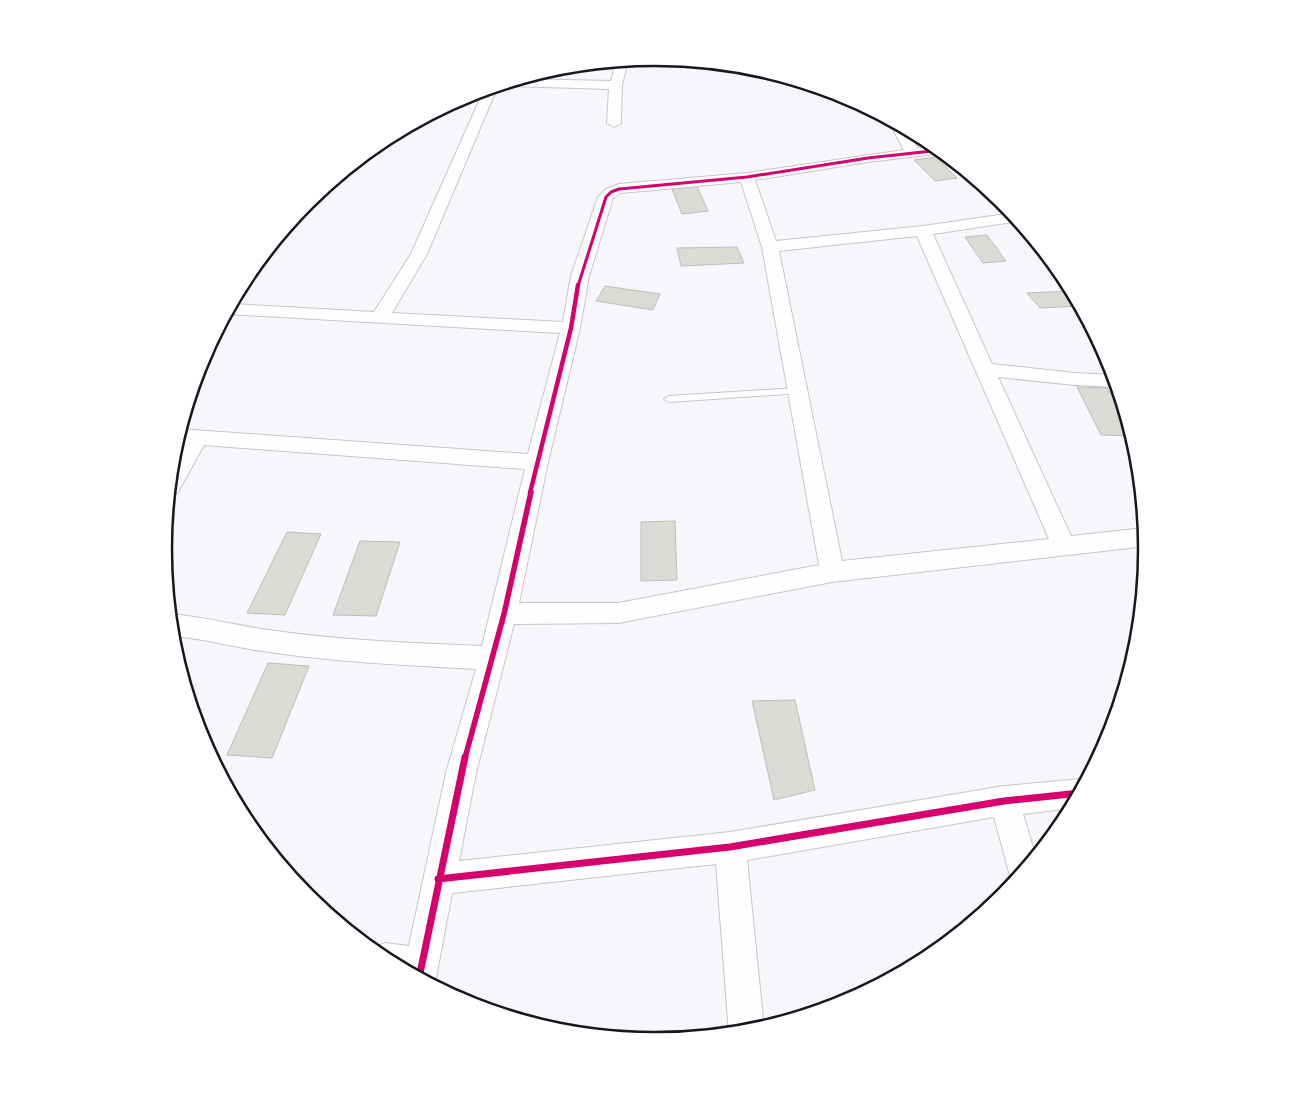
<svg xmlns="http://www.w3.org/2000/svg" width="1311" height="1099" font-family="'Varela Round',sans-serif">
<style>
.building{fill:#dcdad5;stroke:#bfbdba}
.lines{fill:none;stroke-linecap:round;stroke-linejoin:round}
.service-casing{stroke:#c7c5cc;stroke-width:2}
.minor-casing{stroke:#c7c5cc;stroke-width:2}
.service{fill:#fefefe;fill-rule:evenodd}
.minor{fill:#fefefe;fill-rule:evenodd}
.cycleway-far3-casing{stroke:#fff;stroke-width:5}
.cycleway-far2-casing{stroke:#fff;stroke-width:7}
.cycleway-far1-casing{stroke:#fff;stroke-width:9}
.cycleway-casing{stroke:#fff;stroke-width:10}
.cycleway-far3{stroke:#d6006c;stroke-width:3}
.cycleway-far2{stroke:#d6006c;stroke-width:4.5}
.cycleway-far1{stroke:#d6006c;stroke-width:5.5}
.cycleway{stroke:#d6006c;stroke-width:7}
.rim{fill:none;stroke:#191620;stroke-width:2.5}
</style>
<rect width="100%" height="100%" fill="#f7f6fa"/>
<path class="building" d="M936 157 957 178 935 181 914 160Z
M697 186 708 211 682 214 672 189Z
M987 235 1006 261 983 263 965 237Z
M737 247 744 263 681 266 677 248Z
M605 286 660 294 653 310 596 301Z
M1073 291 1081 306 1040 308 1027 293Z
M1077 387 1107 388 1128 421 1133 436 1101 435Z
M675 521 677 580 641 581V522Z
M287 532 321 534 285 615 247 613Z
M360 541 400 542 376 616 333 615Z
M268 663 309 666 272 758 227 755Z
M795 700 815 790 774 800 752 701Z"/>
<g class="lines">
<defs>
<path id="service" d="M798 388 801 389V393L669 402 664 399 669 396Z"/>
<path id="minor" d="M628 60 622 85 621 123 614 127 607 123 609 89 510 86 505 84 521 79 611 81 616 61Z
M496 86 497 88 427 254 392 313 563 322 571 276 598 197 606 189 619 184 747 173 904 150 890 124 893 121 906 128 918 148 936 146 945 153 868 162 755 180 776 241 923 226 1013 213 1019 221 933 234 992 364 1075 373 1114 375 1118 387 1075 385 998 377 1071 536 1145 528 1147 546 832 582 618 623 514 624 476 773 459 861 730 832 1004 786 1080 779 1087 781 1072 808 1023 814 1036 857 1015 884 1009 872 994 817 747 860 764 1028 751 1032 729 1033 716 864 452 893 436 978 433 986 382 958 372 950 373 948 385 943 409 946 446 773 476 669C404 665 333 662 262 651 232 647 203 638 172 636L171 614C202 617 231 624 261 629 335 640 408 643 482 646L525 469 204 445 178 492 169 494 172 463 184 444 176 443 180 429 528 454 560 333 226 314 232 304 374 312 411 254 484 90ZM741 182 762 247 819 565 618 603H519L548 462 580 328 589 276 613 198 621 193ZM917 236 1049 539 842 561 779 251Z"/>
</defs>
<use href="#service" class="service-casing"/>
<use href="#minor" class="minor-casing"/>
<use href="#service" class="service"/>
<use href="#minor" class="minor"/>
<defs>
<path id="cycleway-far3" d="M578 286 606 197 611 192 619 189 747 177 868 158 941 150"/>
<path id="cycleway-far2" d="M530 493 571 328 578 285"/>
<path id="cycleway-far1" d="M465 758 504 614 531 492"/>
<path id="cycleway" d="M438 879 730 847 1004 801 1080 793
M419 978 465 757"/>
</defs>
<use href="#cycleway-far3" class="cycleway-far3-casing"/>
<use href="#cycleway-far2" class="cycleway-far2-casing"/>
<use href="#cycleway-far1" class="cycleway-far1-casing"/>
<use href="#cycleway" class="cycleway-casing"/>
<use href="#cycleway-far3" class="cycleway-far3"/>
<use href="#cycleway-far2" class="cycleway-far2"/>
<use href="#cycleway-far1" class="cycleway-far1"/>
<use href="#cycleway" class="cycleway"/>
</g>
<path d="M0 0H1311V1099H0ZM172 549a483 483 0 1 1 966 0a483 483 0 1 1-966 0Z" fill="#fff" fill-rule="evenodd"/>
<path class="rim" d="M172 549a483 483 0 1 1 966 0a483 483 0 1 1-966 0Z"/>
</svg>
